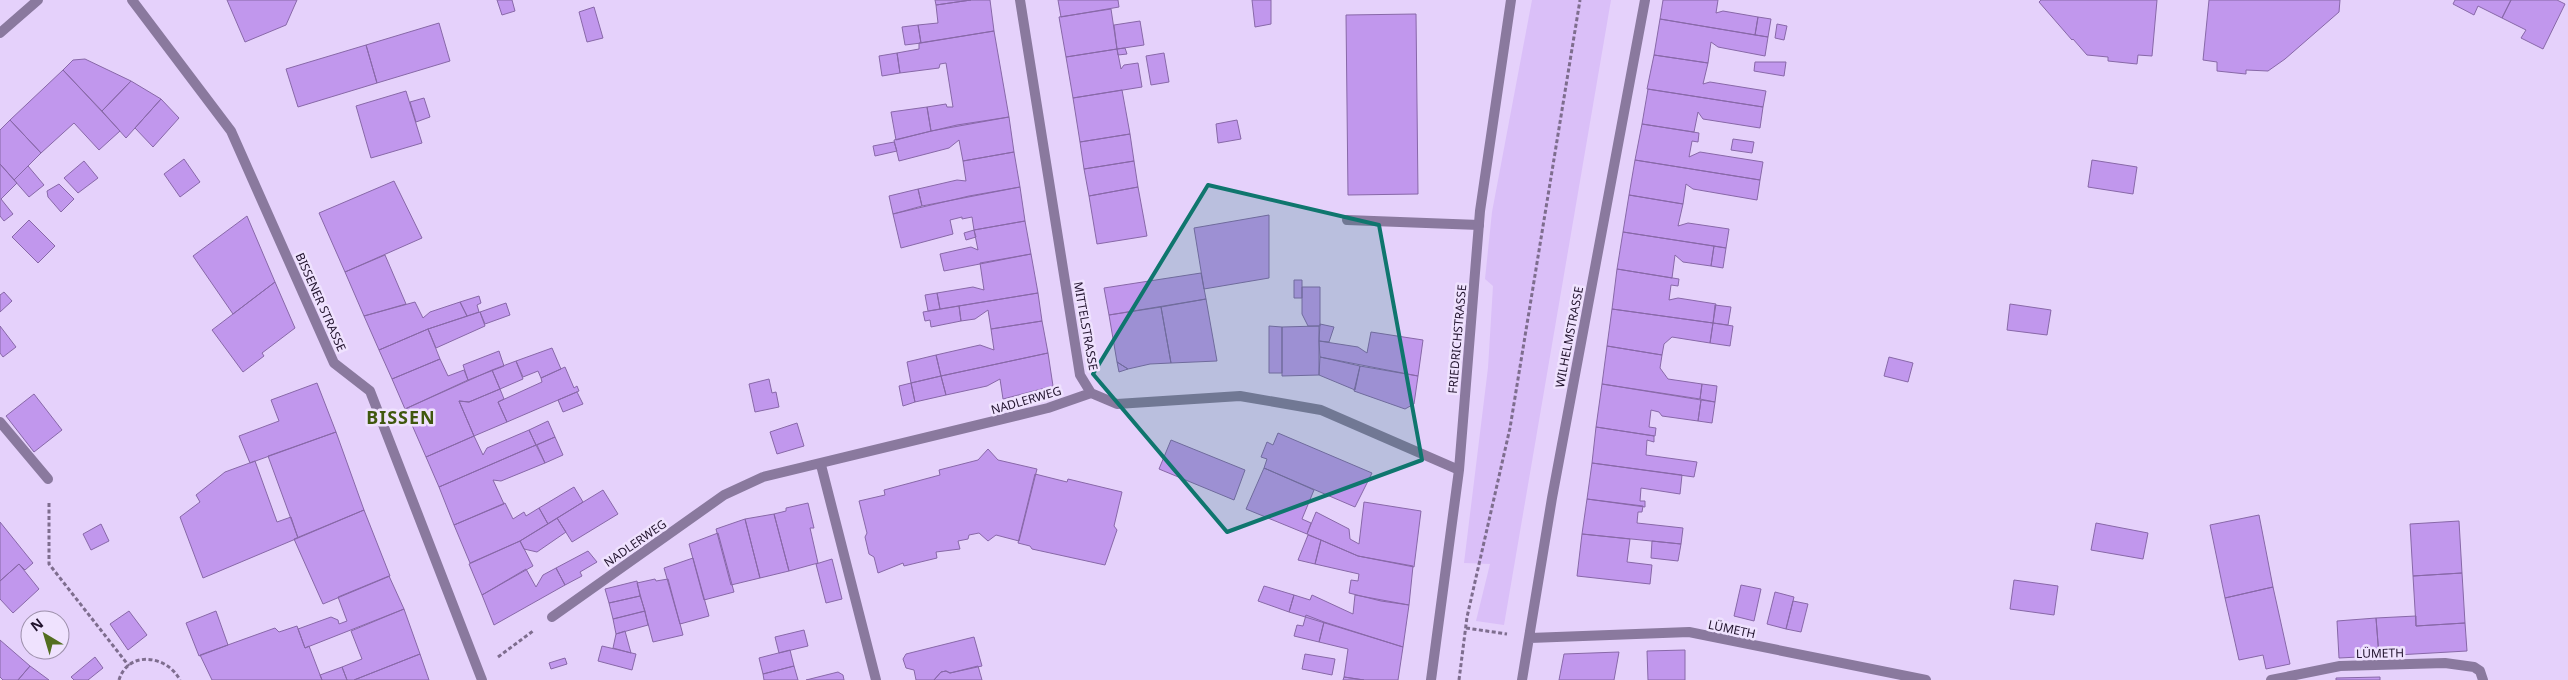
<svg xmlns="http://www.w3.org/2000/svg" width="2568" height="680" font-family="'Noto Sans',sans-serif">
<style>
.green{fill:#dabff8}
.building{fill:#c197ed;stroke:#8868a8}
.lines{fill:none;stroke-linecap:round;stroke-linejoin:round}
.path{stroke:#7e6d8e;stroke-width:3;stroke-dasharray:4 2.5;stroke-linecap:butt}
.service{stroke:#8a799e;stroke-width:10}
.minor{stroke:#8a799e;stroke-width:10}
.marked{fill:#0f766e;fill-opacity:0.2;stroke:#0f766e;stroke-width:4;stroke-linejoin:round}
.labels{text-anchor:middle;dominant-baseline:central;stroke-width:5;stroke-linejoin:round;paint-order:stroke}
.street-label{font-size:12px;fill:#20122c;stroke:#efe2fe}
.district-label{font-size:18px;font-weight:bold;letter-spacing:1px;fill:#40580e;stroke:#efe2fe}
</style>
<rect width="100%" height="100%" fill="#e5d1fb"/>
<path class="green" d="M1532 0H1611L1504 625 1476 621 1490 564 1464 563 1488 368 1493 286 1485 279 1492 212Z"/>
<path class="building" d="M227 0H297L286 25 245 42Z
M497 0H512L515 11 502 15Z
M935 0H971L936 5Z
M971 0H990L994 31 921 43 918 25 938 23 936 5Z
M1058 0H1118L1119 7 1061 17Z
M1252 0H1271V24L1255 27Z
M1663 0H1718L1716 13 1723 11 1758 17 1755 35 1660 19Z
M2041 0H2157L2152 56 2138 55 2137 64 2108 61V57L2087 55 2073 39 2072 40 2039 2Z
M2209 0H2340L2339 12 2285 59 2268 71 2246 70V74L2217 71V62L2203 60Z
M2455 0H2511L2502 18 2478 6 2474 15 2453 4Z
M2511 0H2557L2565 4 2543 49 2521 38 2526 30 2502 18Z
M594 7 603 38 587 42 579 12Z
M1111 9 1117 49 1066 57 1059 17Z
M1416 14 1418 194 1348 195 1346 15Z
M1758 17 1771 19 1768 37 1755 35Z
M1660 19 1768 37 1765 56 1718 47 1711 42 1708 63 1654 55Z
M1140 21 1144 45 1117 49 1114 25Z
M439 23 450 61 377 83 366 45Z
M1777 24 1787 26 1784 40 1775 38Z
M918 25 921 43 905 45 902 27Z
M994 31 1009 117 931 131 927 107 946 104 947 107H953L946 63 940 64 939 68 900 73 897 53 919 49V43Z
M366 45 377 83 298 107 286 69Z
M1125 48 1127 54 1118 55 1117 49Z
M1117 49 1121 69 1124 65 1138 63 1142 87 1073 98 1066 57Z
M897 53 900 73 882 76 879 56Z
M1164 53 1169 82 1151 85 1146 56Z
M1654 55 1708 63 1703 84 1710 82 1766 91 1763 107 1647 89Z
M85 59 131 81 102 111 63 70 73 60Z
M1755 62H1786L1784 76 1754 71Z
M63 70 120 131 99 150 74 123 41 153 10 120Z
M131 81 161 99 126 138 102 111Z
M1648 89 1763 107 1760 128 1703 119 1698 112 1694 132 1642 124Z
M1122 90 1130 134 1080 142 1073 98Z
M406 91 422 143 371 158 356 106Z
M424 98 430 117 416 122 410 102Z
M161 99 179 118 153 147 135 128Z
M927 107 931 131 896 140 891 112Z
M1009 117 1014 152 963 161 959 140 949 148 899 161 894 140 957 125Z
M10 120 41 153 14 180 0 164V130Z
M1237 120 1241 139 1218 143 1216 124Z
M1642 124 1699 133 1698 142 1692 141 1689 157 1700 152 1763 162 1760 180 1635 160Z
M1130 134 1134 161 1084 169 1080 142Z
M1733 139 1754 142 1752 153 1731 150Z
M894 142 897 151 875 156 873 146Z
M1014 152 1020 187 922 206 918 189 957 180 966 181 963 161Z
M184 159 200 182 180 197 164 174Z
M1635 160 1760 180 1757 200 1693 189 1686 184 1683 204 1629 195Z
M2092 160 2137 167 2133 194 2088 187Z
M84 161 98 178 78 193 64 178Z
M1134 161 1138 187 1089 196 1084 169Z
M0 164 17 183 1 199 13 214 4 221 0 216Z
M28 166 44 185 29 197 14 180Z
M394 181 422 238 345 272 319 213Z
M59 184 74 199 61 212 48 197 47 191Z
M1020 187 1025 221 974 230 972 217 962 219V217L950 220 953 234 901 248 893 214 969 196Z
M1138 187 1147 236 1097 244 1089 196Z
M918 189 922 206 893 214 889 196Z
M1629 195 1683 204 1678 226 1688 223 1729 229 1726 248 1623 232Z
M1269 215V278L1204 289 1194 228Z
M247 216 275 282 233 314 193 256Z
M29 220 55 246 38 263 12 237Z
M1025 221 1031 254 944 271 940 254 971 247 978 250 974 230Z
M974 230 976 237 966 240 964 233Z
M1623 232 1714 246 1711 266 1683 262 1675 255 1672 278 1617 269Z
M1714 246 1726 248 1723 268 1711 266Z
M1031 254 1038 293 940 309 937 293 973 287 984 290 980 263Z
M385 255 406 304 364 316 345 272Z
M1617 269 1679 279 1678 286 1671 285 1669 300 1678 298 1716 304 1713 323 1612 309Z
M1201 273 1206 299 1109 315 1104 288Z
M1294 280H1302V298H1294Z
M275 282 295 328 262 353 264 356 243 372 212 330Z
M1302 287H1320V326H1308L1302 314Z
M4 292 12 301 0 312V295Z
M937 293 940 309 928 311 925 295Z
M1038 293 1042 321 991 329 988 310 975 319 961 321 959 306Z
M479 296 481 303 477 305 479 312 467 316 460 302Z
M1206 299 1217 361 1171 363 1161 307Z
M415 302 423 318 430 312 460 302 467 316 428 329 379 350 364 316Z
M506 303 510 315 485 324 480 312Z
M2010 304 2051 310 2047 335 2007 330Z
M1715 305 1731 307 1728 325 1713 323Z
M959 306 961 321 931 327 930 320 925 321 923 312Z
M1161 307 1171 363 1150 364 1128 369 1117 362 1109 315Z
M1612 309 1713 323 1710 343 1672 337 1664 344 1662 355 1607 346Z
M480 312 485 326 436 348 428 329Z
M1042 321 1048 353 941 376 936 355 980 345 994 350 991 329Z
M1713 323 1733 326 1730 346 1710 343Z
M1320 324 1334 327 1329 342 1319 341Z
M0 326 16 347 3 357 0 353Z
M1269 326 1282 327V373H1269Z
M1319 326V375L1282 376V327Z
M428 329 440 359 392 379 379 350Z
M1371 332 1423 340 1418 376 1320 357 1319 341 1358 347 1367 353Z
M1607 346 1662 355 1660 368 1668 379 1702 384 1700 399 1602 384Z
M552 348 561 369 541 378 538 371 523 377 516 361Z
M499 351 504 366 468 380 463 365Z
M1048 353 1053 386 1003 399 1000 379 987 386 946 395 941 376Z
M936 355 941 376 911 383 907 362Z
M1320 357 1360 366 1355 390 1319 375Z
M1889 357 1913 363 1908 382 1884 376Z
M440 359 448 376 464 370 468 380 405 409 392 379Z
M516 361 523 379 500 389 492 370Z
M1117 362 1128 369 1119 372Z
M1360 366 1418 376 1414 404 1405 409 1354 391Z
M565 367 574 388 577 386 579 391 507 422 498 402 542 382 541 378Z
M492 370 500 389 469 402 459 401 474 436 426 457 405 409Z
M941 376 946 395 915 402 911 383Z
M769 379 772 393 776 392 779 407 755 412 749 384Z
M317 383 336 432 250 463 239 436 279 421 271 400Z
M911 383 915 402 903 406 899 386Z
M1602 384 1701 400 1698 421 1662 416 1659 412 1651 410 1649 427 1656 428 1655 436 1596 427Z
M1702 384 1717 386 1715 402 1700 399Z
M500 389 504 399 498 402 507 422 474 436 459 401 469 402Z
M577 392 583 404 563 412 558 400Z
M34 394 62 430 34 452 6 416Z
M1701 400 1715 402 1712 423 1698 421Z
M548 421 555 437 536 445 529 430Z
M797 423 804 446 777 454 770 432Z
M1596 427 1654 436V442L1647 440 1646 455 1697 462 1694 477 1592 463Z
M529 430 536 445 439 487 426 457 474 436 483 455 487 448Z
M336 432 364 510 298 538 268 456Z
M1278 433 1372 473 1355 507 1264 468 1267 459 1261 457 1267 442 1273 445Z
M555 437 563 455 545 463 537 445Z
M1171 440 1245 470 1234 500 1159 469Z
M536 445 545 463 501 481 493 480 504 504 454 525 439 487Z
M988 449 998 460 1037 469 1019 541 996 535 988 541 979 533 969 535 968 539 958 541 960 549 936 552 937 558 904 566 903 563 878 573 874 557 869 554 865 537 867 533 859 501 885 495 884 490 940 475 939 470 978 460Z
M255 461 277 522 291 517 298 538 203 578 180 517 200 502 196 495 225 472Z
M1592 463 1682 475 1680 494 1641 488 1640 501H1645V507L1587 499Z
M1264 468 1314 490 1302 519 1311 523 1307 534 1246 509Z
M1035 474 1067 482 1068 479 1122 492 1114 526 1117 530 1105 565 1032 549 1030 546 1018 543Z
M574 487 583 502 548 524 539 508Z
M603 490 618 514 572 542 557 518Z
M1587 499 1643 506 1642 512H1638L1637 523 1683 528 1681 544 1582 534Z
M1364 502 1421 511 1414 567 1358 556 1307 534 1316 512 1349 529 1350 539 1359 544Z
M505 503 513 519 524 512 526 516 539 508 548 524 520 541 470 563 454 525Z
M808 503 814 528H810L818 563 789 571 774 514 786 511V508Z
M364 510 390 576 323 604 294 539Z
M774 514 789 571 760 578 745 519Z
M2259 515 2273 587 2225 598 2210 525Z
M557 518 566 532 537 552 524 549 520 541Z
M745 519 760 578 731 585 716 529Z
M2459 521 2462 573 2413 576 2410 524Z
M0 522 33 563 25 570 19 564 0 581Z
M2096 523 2148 533 2143 559 2091 550Z
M101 524 109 541 91 550 83 534Z
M718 533 734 592 704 600 689 544Z
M1582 534 1630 539 1627 562 1652 565 1650 584 1577 576Z
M1308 535 1321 540 1315 564 1298 560Z
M1321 540 1358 556 1413 566 1409 605 1381 601 1349 593 1351 580 1358 581 1359 574 1315 564Z
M520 541 533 566 482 595 469 564Z
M1652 541 1681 544 1678 561 1651 558Z
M588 551 597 562 580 572 582 576 565 585 556 568Z
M693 558 709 616 680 624 664 568Z
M832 559 842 599 826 603 816 564Z
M19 564 39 589 13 613 0 599V581Z
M556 568 565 585 494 625 482 595 526 569 536 587 543 575Z
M2462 573 2465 623 2416 626 2413 576Z
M389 576 404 609 305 648 298 629 331 617 338 620 339 624 347 621 338 597Z
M655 579 656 581 668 579 683 635 653 642 637 583Z
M2014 580 2058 586 2054 615 2010 609Z
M637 581 640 596 609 603 605 589Z
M1741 585 1761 589 1754 621 1734 616Z
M1264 586 1294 595 1289 612 1258 601Z
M2273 587 2290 664 2266 669 2263 655 2239 660 2225 598Z
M1775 592 1794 597 1786 629 1767 624Z
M1294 595 1310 600 1312 595 1353 614 1355 595 1409 605 1403 647 1289 612Z
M640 596 645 611 613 619 609 603Z
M1793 601 1808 604 1801 632 1786 629Z
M404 609 420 654 354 680H347L342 667 362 659 351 631Z
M129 611 147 635 128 650 110 624Z
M216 611 228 645 199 656 186 623Z
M645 611 648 625 616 634 613 619Z
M1306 615 1324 622 1319 642 1294 636 1297 625 1303 626Z
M2416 616V626L2465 623 2467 651 2379 656 2376 618Z
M2376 618 2379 656 2339 658 2337 621Z
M1324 622 1403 647 1398 680H1364L1344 677 1348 649 1319 642Z
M297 626 305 648 309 646 322 680H212L200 655 275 628 279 632Z
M804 630 808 646 779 653 775 637Z
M625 631 631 653 613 648 616 634Z
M974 637 982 666 950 673 946 671 941 672 934 680H916L914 670 906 668 903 659 906 654Z
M0 640 30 666 18 680H3L0 677Z
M602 646 636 654 632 670 598 661Z
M790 650 794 666 763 674 759 658Z
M1685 650V680H1648L1647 651Z
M1619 652 1614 680H1559L1564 654Z
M420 654 429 680H354Z
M1305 654 1335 659 1332 675 1302 669Z
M95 657 103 668 88 680H74L71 677Z
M565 658 567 664 551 669 549 663Z
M30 666 49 680H18Z
M794 666 798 680H764L763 674Z
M978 666 982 680H934L941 672 946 671 950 673Z
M342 667 347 680H322L320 675Z
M838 672 843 675 844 680H806Z
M1344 677 1364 680H1343Z
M2380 677V680H2336V678Z"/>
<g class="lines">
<path class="path" d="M49 503V564L129 666
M1466 628 1507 634
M498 657 533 631
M119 680C128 650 167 655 180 680
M1459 680 1467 617 1510 428 1580 0"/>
<path class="service" d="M1347 220 1479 225
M0 422 48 479"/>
<path class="minor" d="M132 0 231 131 334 363 370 391 482 680
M1020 0 1080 375 1091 393 1117 404 1240 396 1321 410 1459 470
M0 33 38 0
M821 465 876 680
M552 617 724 495 763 477 1048 408 1091 393
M1530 638 1689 632 1926 680
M1431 680 1459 470 1480 211 1511 0
M1522 680 1552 498 1645 0
M2271 680 2340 666 2445 663 2474 667 2480 671 2483 680"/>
</g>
<path class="marked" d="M1208 185 1379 225 1422 460 1227 532 1093 374Z"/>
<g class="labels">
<g class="street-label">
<text transform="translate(321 302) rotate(66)">BISSENER STRASSE</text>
<text transform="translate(1086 326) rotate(80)">MITTELSTRASSE</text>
<text transform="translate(1569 337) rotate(-79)">WILHELMSTRASSE</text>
<text transform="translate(1457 339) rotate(-85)">FRIEDRICHSTRASSE</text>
<text transform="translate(1026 400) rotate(-16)">NADLERWEG</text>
<text transform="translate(635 543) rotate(-35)">NADLERWEG</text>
<text transform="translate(1732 629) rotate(12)">LÜMETH</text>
<text transform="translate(2380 653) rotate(-1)">LÜMETH</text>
</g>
<g class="district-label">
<text x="401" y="417">BISSEN</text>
</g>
</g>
<g transform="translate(45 635) rotate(322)"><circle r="24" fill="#efe2fe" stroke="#9c8faa"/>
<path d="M0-4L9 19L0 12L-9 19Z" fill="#536e20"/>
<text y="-8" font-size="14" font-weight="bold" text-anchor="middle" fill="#20122c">N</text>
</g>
</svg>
